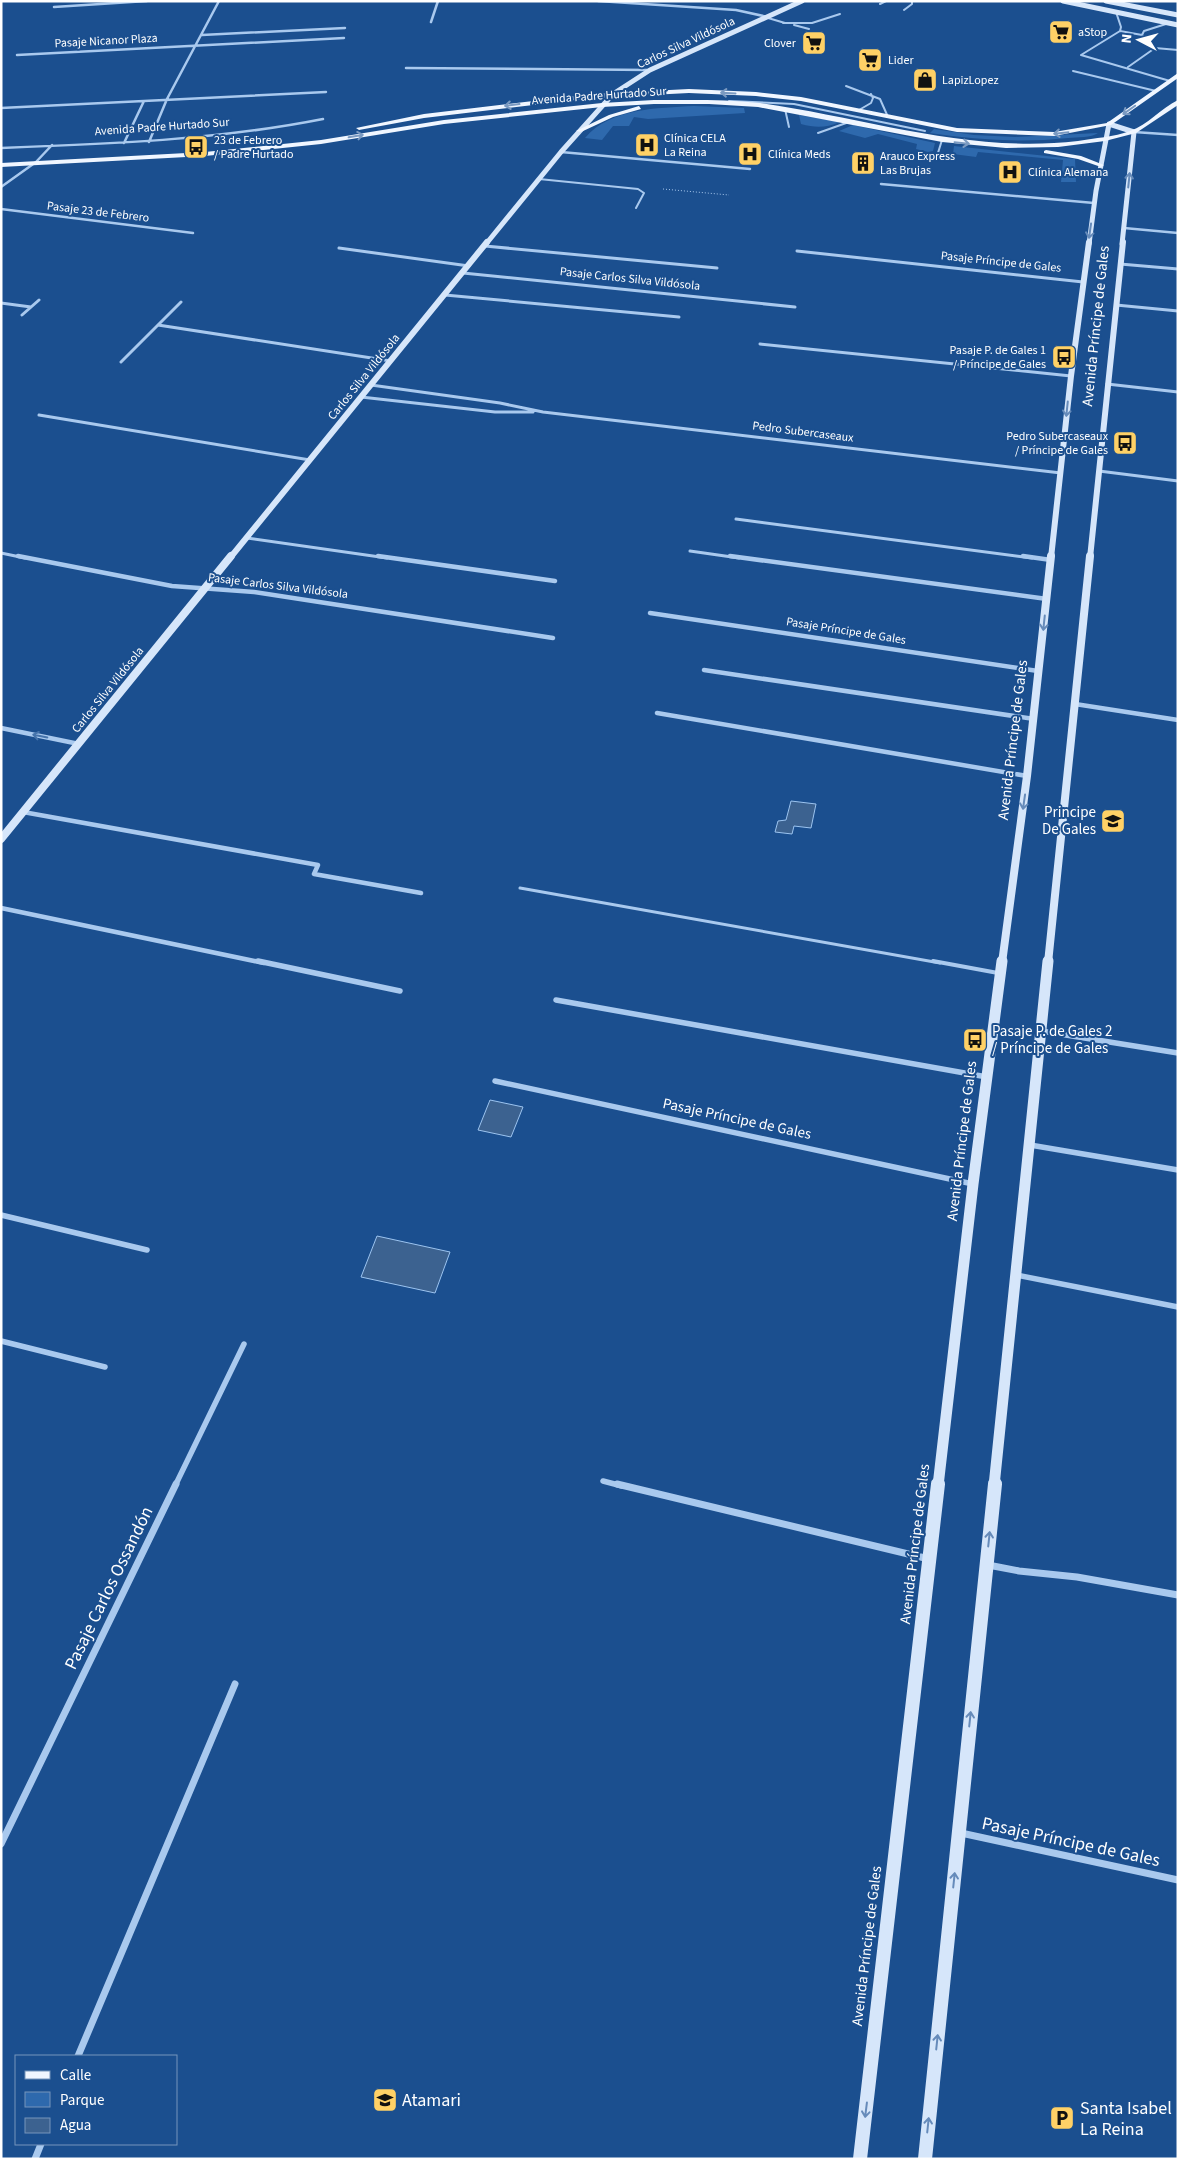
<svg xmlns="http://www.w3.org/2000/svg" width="1179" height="2160" font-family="'Source Sans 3',sans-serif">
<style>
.green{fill:#2e69ad}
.water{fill:#3c6290;stroke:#9cc4f0}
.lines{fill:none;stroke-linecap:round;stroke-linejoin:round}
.path{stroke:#a9c9ee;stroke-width:1;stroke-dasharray:1 2;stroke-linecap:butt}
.lane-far2{stroke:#a9c9ee;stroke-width:2}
.lane-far1{stroke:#a9c9ee;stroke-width:3}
.lane{stroke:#a9c9ee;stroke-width:4}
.street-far4{stroke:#a9c9ee;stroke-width:2.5}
.street-far3{stroke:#a9c9ee;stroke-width:3}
.street-far2{stroke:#a9c9ee;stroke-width:4.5}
.street-far1{stroke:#a9c9ee;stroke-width:5.5}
.street{stroke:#a9c9ee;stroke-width:7}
.secondary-far4{stroke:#d6e6fa;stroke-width:5}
.secondary-far3{stroke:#d6e6fa;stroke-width:6}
.secondary-far2{stroke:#d6e6fa;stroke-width:8}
.secondary-far1{stroke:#d6e6fa;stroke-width:11}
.secondary{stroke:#d6e6fa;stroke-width:14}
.primary{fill:#f0f6ff;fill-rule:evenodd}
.oneway{stroke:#7b9ac1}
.oneway2{stroke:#668bba}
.oneway3{stroke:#4674ac}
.labels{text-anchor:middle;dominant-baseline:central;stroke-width:4;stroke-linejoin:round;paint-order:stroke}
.far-poi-label{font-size:12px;fill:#fff;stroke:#1b4f8f;text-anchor:start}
.far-street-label{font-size:12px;fill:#fff;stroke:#1b4f8f}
.street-label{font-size:15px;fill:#fff;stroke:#1b4f8f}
.poi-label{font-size:15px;fill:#fff;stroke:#1b4f8f;text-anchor:end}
.near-street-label{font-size:18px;fill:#fff;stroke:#1b4f8f}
.near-poi-label{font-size:18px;fill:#fff;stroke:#1b4f8f;text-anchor:start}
</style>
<rect width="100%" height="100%" fill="#1b4f8f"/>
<path class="green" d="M694 106 744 108 745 113 648 119 634 117 629 126H613L602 140 585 138C610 108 658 108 694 106Z
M799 115 840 122C825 128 816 128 801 124Z
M853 125 935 143 933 151 928 152 916 149 917 144 878 134 865 138 839 131Z
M934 129 974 135 1015 137 1098 133C1091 138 1078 137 1068 138 1022 143 976 140 930 133Z
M954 146 1075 159 1076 182H1061L1063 160 978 152 976 157 953 154Z"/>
<path class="water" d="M791 801 816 804 811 828 794 826 792 834 775 832 778 821 786 820Z
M490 1100 523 1107 511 1137 478 1130Z
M377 1236 450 1252 435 1293 361 1277Z"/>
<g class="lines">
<path class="path" d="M663 189 729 195"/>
<path class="lane-far2" d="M880 4 886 1
M904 10 912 4V1
M1116 12 1121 27 1120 31
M768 18 785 23
M783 23H812L840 14
M794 25 809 29
M1142 35 1144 31 1166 24
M1155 48 1178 50
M1081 55 1120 31 1142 35 1155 48 1128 67
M1081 55 1170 81
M1073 71 1156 91
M846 86 880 99 888 117
M729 101 794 104 925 131
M785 109 789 127
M859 110 871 103 873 98 871 94
M818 133 849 122
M937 156 942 140
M539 179 638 189 644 193 636 208"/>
<path class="lane-far1" d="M520 888 940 963"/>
<path class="lane" d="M933 961 998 973"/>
<path class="street-far4" d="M598 1 736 10 768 17
M54 7 147 1
M431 22 438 1
M202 35 345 28
M17 55 344 38
M406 68 650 70
M1 108 326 92
M1134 132 1178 135
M149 142 167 99 219 1
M124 143 144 101
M1 148C109 144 217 140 323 119
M561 152 750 169
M881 184 1094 203
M1 187 36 162 52 145
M1 209 193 233
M1124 228 1178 233"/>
<path class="street-far3" d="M485 246 717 268
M339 248 469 266
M797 251 1083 282
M1120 264 1178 269
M463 273 795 307
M445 295 679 317
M1 303 31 307
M1116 305 1178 311
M22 315 39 300
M158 325 391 361
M760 344 1071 376
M121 362 181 302
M1107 384 1178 392
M371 385 500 403 543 412 1061 473
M361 397 495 412H533
M39 415 310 460
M1099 471 1178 481
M736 519 1032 558
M247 538 387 558
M690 551 739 558
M1 553 25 558"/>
<path class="street-far2" d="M18 556 172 586 254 592 553 638
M378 556 555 581
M730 556 1047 599
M1023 556 1051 560
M650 613 1038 671
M704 670 1034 719
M1075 704 1178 720
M657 713 1027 776
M1 728 79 744
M23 812 318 865 314 874 421 893
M1 908 264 963"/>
<path class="street-far1" d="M258 961 400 991
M556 1000 987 1077
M1041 1031 1178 1053
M495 1081 973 1184
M1030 1145 1178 1170
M1 1215 147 1250
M1016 1275 1178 1307
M1 1341 105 1367
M603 1481 622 1486
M175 1486 244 1344"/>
<path class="street" d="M617 1484 929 1559
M988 1565 1019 1571 1077 1577 1178 1595
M961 1833 1178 1880
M1 1844 176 1484
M78 2056 235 1684
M35 2159 41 2144"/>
<path class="secondary-far4" d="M1063 1 1178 25
M1106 1 1178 15
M486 244 561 152 613 94 650 70 802 1
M1089 244 1096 191 1109 124 1134 132 1122 244"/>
<path class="secondary-far3" d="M230 558 487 242
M1051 558 1071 376 1089 242
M1090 558 1123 242"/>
<path class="secondary-far2" d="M1 839 231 556
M1002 963 1027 776 1051 556
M1048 963 1090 556"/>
<path class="secondary-far1" d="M938 1486 973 1184 1002 961
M994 1486 1048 961"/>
<path class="secondary" d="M860 2159 938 1484
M925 2159 995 1484"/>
<path class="primary" d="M1178 73V78L1111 125 1054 136 957 132 801 101 756 96 689 93 592 98 424 118 359 130 356 128 424 114 592 94 689 89 756 92 801 97 957 128 1054 132 1107 123Z
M654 100C689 100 725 99 760 103 866 118 970 154 1078 141 1095 138 1114 137 1130 131 1148 125 1161 108 1178 100V105L1136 133 1105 141 1058 147 1006 148 942 142 758 107 709 104H654L602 107 444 124 321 144 205 156 1 167V163L205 152 321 140 444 120 602 103Z
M639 106 641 109 613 117 581 132 576 131 609 115Z
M1046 150 1081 156 1104 165 1101 167 1078 159 1044 153V151Z"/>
</g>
<defs><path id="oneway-shaft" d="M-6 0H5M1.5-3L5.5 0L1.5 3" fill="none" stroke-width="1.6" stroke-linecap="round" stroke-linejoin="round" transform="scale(1.25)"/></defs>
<g class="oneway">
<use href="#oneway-shaft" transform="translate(728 93) rotate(-177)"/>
<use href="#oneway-shaft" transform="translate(512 105) rotate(173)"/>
<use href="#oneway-shaft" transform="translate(1129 110) rotate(145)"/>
<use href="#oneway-shaft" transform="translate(1061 133) rotate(174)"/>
<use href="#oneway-shaft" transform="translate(356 136) rotate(-10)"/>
<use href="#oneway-shaft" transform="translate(962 143) rotate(6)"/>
</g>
<g class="oneway2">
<use href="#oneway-shaft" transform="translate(1129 180) rotate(-84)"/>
<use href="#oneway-shaft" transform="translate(1090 231) rotate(98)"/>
<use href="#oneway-shaft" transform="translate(1067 409) rotate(96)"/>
<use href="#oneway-shaft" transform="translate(1044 623) rotate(96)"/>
<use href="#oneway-shaft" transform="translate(1024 802) rotate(98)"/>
<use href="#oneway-shaft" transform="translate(989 1539) rotate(-84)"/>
<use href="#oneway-shaft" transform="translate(970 1719) rotate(-84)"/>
<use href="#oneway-shaft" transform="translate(954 1880) rotate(-84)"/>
<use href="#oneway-shaft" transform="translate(937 2042) rotate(-84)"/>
<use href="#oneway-shaft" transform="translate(866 2110) rotate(97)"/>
<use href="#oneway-shaft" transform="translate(928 2125) rotate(-84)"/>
</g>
<use class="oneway3" href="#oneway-shaft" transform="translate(40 736) rotate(-169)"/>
<defs>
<symbol id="supermarket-square" viewBox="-11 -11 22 22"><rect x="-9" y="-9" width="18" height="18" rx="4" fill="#ffd166" stroke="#1b4f8f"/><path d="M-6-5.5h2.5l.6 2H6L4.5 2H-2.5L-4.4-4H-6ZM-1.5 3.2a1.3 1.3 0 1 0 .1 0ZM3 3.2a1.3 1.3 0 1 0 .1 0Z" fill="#111"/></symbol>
<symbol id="shop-square" viewBox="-11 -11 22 22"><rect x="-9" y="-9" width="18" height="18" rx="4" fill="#ffd166" stroke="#1b4f8f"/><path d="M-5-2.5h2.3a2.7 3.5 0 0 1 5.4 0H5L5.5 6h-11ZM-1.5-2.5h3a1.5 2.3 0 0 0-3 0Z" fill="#111"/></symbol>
<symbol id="hospital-square" viewBox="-11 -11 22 22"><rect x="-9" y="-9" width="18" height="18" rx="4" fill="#ffd166" stroke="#1b4f8f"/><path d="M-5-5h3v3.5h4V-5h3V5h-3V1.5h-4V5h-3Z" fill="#111"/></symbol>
<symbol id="bus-square" viewBox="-11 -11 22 22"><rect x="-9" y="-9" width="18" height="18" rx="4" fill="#ffd166" stroke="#1b4f8f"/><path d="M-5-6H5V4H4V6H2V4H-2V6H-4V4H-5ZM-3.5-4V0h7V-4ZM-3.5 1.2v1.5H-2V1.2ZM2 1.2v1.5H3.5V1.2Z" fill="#111"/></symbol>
<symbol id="building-square" viewBox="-11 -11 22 22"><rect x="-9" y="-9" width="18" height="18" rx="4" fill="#ffd166" stroke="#1b4f8f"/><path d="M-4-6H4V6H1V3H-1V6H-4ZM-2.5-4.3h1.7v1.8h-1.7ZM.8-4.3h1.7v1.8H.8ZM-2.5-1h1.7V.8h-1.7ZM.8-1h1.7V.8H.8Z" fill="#111"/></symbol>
<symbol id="school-square" viewBox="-11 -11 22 22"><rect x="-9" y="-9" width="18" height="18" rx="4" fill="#ffd166" stroke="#1b4f8f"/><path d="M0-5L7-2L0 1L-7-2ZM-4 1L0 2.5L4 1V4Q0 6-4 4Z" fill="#111"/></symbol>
<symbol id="parking-square" viewBox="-11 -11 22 22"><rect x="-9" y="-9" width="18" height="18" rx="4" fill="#ffd166" stroke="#1b4f8f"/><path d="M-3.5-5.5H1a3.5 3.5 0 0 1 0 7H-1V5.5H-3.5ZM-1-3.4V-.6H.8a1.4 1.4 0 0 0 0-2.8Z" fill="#111"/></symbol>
</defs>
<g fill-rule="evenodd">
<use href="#supermarket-square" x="1047" y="18" width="28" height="28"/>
<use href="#supermarket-square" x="800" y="29" width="28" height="28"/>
<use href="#supermarket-square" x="856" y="46" width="28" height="28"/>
<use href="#shop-square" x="911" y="66" width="28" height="28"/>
<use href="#hospital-square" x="633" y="131" width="28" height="28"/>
<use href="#bus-square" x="182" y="133" width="28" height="28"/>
<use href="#hospital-square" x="736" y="140" width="28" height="28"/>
<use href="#building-square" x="849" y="149" width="28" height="28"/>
<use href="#hospital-square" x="996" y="158" width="28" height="28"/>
<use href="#bus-square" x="1050" y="343" width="28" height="28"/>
<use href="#bus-square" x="1111" y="429" width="28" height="28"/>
<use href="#school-square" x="1099" y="807" width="28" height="28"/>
<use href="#bus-square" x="961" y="1026" width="28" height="28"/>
<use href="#school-square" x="371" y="2086" width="28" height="28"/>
<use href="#parking-square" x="1048" y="2104" width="28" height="28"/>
</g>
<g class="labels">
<g class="far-poi-label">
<text x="1078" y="32">aStop</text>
<text x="796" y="43" text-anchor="end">Clover</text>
<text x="888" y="60">Lider</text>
<text x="942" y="80">LapizLopez</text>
<text x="664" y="138">Clínica CELA<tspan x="664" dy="14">La Reina</tspan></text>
<text x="214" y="140">23 de Febrero<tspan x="214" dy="14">/ Padre Hurtado</tspan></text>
<text x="768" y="154">Clínica Meds</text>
<text x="880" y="156">Arauco Express<tspan x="880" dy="14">Las Brujas</tspan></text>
<text x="1028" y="172">Clínica Alemana</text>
<text x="1046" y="350" text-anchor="end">Pasaje P. de Gales 1<tspan x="1046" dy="14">/ Príncipe de Gales</tspan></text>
<text x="1108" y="436" text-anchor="end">Pedro Subercaseaux<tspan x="1108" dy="14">/ Príncipe de Gales</tspan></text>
</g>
<g class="far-street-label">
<text transform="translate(106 41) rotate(-3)">Pasaje Nicanor Plaza</text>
<text transform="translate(686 43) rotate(-25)">Carlos Silva Vildósola</text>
<text transform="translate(599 96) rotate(-4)">Avenida Padre Hurtado Sur</text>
<text transform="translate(162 127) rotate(-4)">Avenida Padre Hurtado Sur</text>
<text transform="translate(98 212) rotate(7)">Pasaje 23 de Febrero</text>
<text transform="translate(1001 262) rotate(6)">Pasaje Príncipe de Gales</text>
<text transform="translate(630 279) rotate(6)">Pasaje Carlos Silva Vildósola</text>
<text transform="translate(364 377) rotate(-51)">Carlos Silva Vildósola</text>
<text transform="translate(803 432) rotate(7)">Pedro Subercaseaux</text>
<text transform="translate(278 586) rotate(7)">Pasaje Carlos Silva Vildósola</text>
<text transform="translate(846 631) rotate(9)">Pasaje Príncipe de Gales</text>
<text transform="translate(108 690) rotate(-51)">Carlos Silva Vildósola</text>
</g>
<g class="street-label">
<text transform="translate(1096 326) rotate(-84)">Avenida Príncipe de Gales</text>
<text transform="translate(1013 740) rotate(-83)">Avenida Príncipe de Gales</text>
<text transform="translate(737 1119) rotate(12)">Pasaje Príncipe de Gales</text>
<text transform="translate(962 1141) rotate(-83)">Avenida Príncipe de Gales</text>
<text transform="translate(915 1544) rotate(-83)">Avenida Príncipe de Gales</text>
<text transform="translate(867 1946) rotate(-83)">Avenida Príncipe de Gales</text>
</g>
<g class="poi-label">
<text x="1096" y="812">Principe<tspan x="1096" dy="17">De Gales</tspan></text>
<text x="992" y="1031" text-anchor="start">Pasaje P. de Gales 2<tspan x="992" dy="17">/ Príncipe de Gales</tspan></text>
</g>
<g class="near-street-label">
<text transform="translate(109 1588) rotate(-64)">Pasaje Carlos Ossandón</text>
<text transform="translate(1071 1842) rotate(12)">Pasaje Príncipe de Gales</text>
</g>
<g class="near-poi-label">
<text x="402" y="2100">Atamari</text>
<text x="1080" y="2108">Santa Isabel<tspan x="1080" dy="21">La Reina</tspan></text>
</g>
</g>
<rect width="1179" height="2160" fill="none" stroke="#ffffff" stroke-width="5"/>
<rect x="15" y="2055" width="162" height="90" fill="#1b4f8f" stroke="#7695bc"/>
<rect x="25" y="2071" width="25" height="8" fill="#f0f6ff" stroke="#7695bc"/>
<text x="60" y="2080" font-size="15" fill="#ffffff">Calle</text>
<rect x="25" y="2092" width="25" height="15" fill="#2e69ad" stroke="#7695bc"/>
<text x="60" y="2105" font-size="15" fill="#ffffff">Parque</text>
<rect x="25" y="2118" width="25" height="15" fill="#3c6290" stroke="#7695bc"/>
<text x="60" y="2130" font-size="15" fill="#ffffff">Agua</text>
<g transform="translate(1139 40) rotate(276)" stroke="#1b4f8f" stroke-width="4" paint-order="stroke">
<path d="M0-4L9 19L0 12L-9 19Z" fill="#ffffff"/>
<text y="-8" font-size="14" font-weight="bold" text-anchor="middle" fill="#ffffff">N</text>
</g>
</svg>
